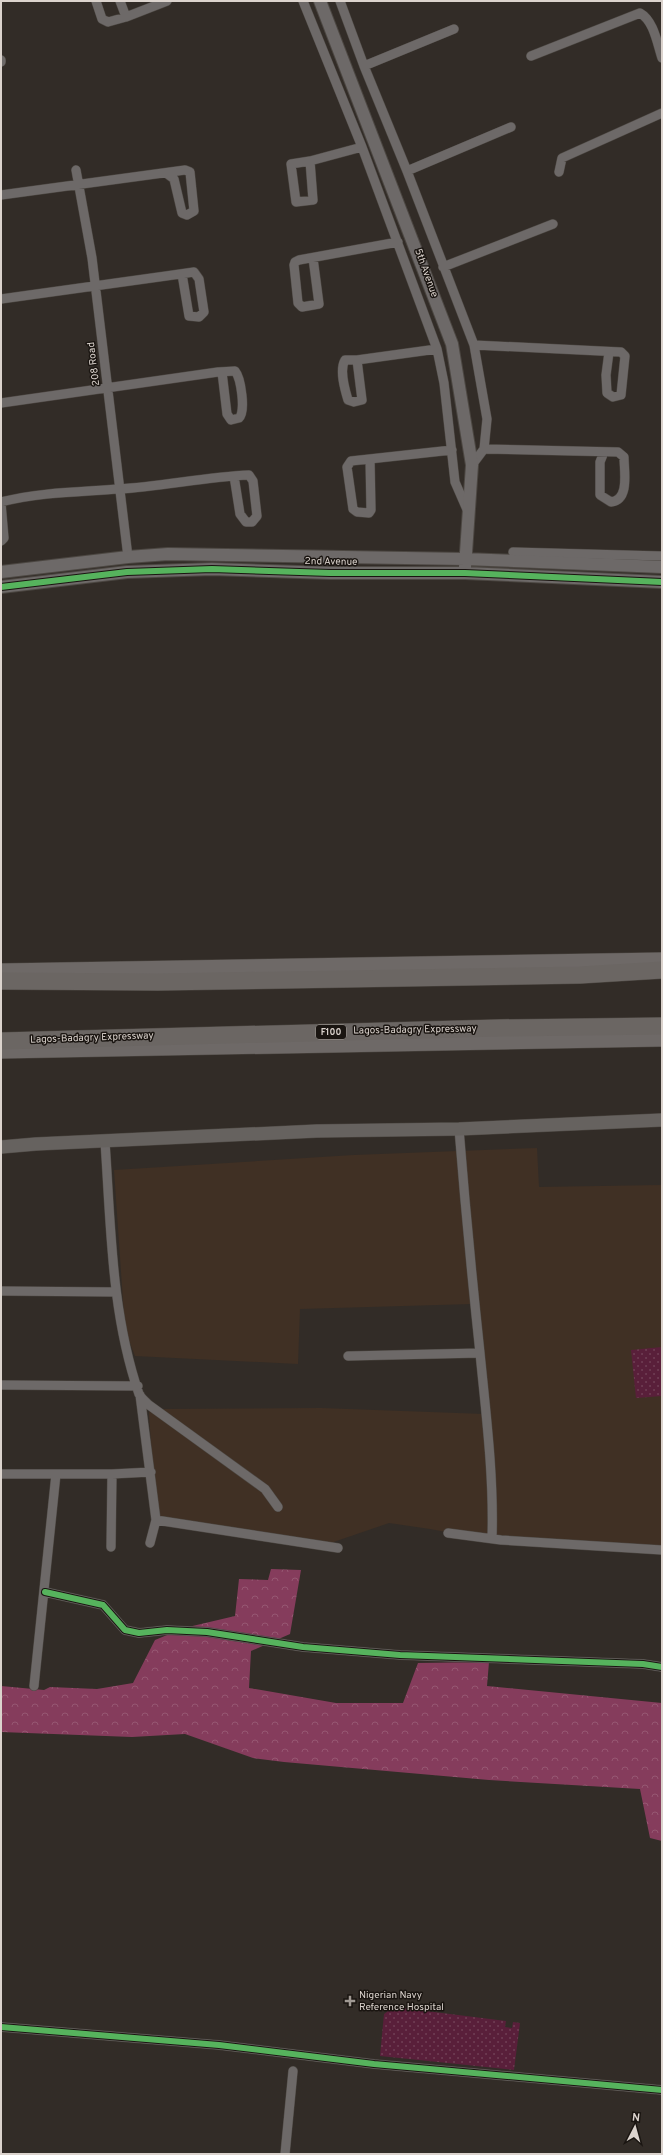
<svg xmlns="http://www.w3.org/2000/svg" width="663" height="2155" font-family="Overpass,sans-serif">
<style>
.built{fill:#403024}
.grass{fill:url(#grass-dots)}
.forest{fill:url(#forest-crowns)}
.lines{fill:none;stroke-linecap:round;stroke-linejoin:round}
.minor-casing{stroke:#4c4742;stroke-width:10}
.tertiary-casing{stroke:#4c4742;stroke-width:14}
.secondary-casing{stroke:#4c4742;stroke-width:14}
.primary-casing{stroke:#4c4742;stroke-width:16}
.motorway-casing{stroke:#4c4742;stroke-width:18}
.minor{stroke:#6d6968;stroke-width:9}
.tertiary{stroke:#6d6968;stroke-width:12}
.secondary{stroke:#66625f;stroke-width:13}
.primary{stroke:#6e6967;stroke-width:15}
.motorway{stroke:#6b6663;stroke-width:17}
.cycleway-casing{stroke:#1a1511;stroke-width:8}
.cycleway{stroke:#56b35d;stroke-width:6}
.poi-dot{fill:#a09993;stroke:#1a1511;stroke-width:1.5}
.labels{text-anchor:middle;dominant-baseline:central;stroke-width:3;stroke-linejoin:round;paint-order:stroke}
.shield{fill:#1a1511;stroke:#a19a95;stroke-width:1}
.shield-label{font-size:9px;font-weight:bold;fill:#dbd3cd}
.street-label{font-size:10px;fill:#dbd3cd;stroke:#1a1511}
.poi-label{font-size:10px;fill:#dbd3cd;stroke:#1a1511;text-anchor:start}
</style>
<defs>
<pattern id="grass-dots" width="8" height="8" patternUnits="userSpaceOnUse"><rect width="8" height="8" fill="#591f3a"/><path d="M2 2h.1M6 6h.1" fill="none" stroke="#703f55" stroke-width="1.8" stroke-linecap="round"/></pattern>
<pattern id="forest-crowns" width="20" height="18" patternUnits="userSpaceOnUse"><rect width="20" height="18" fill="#853c5c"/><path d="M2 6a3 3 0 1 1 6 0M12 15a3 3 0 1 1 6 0" fill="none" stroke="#965772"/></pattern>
</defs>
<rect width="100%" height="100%" fill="#322c27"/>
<path class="built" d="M537 1148 539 1187 662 1185V1547L494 1541 430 1529 389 1523 316 1548 157 1525 149 1415 150 1404 159 1409 321 1408 484 1414 472 1304 300 1309 298 1364 135 1356 125 1330 114 1170 354 1155Z"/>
<path class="grass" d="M662 1347V1396L636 1398 631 1350Z
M394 2007 506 2021 505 2027 512 2028 513 2022 520 2023 514 2070 380 2056 384 2014Z"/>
<path class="forest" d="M271 1569 301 1570 290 1634 251 1651 249 1688 336 1703H403L418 1663 489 1662 487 1686 662 1703V1841L650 1838 640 1789 489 1780 284 1762 253 1758 185 1734 132 1737 1 1732V1686L44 1690 50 1687 97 1689 133 1683 155 1640 184 1628 235 1616 239 1579 268 1580Z"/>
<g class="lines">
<defs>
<path id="minor" d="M96 1 102 19 108 22 126 17 120 1
M303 1 362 147 437 349 444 383 455 482 469 514
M340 1 364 66 407 171 474 345 487 419 484 449 472 465
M126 17 167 1
M531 56 640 13C654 21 657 43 662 58
M1 60V62
M364 66 454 29
M310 161 313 200 296 202 291 164 310 161 362 147
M76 170 92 258 128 557
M407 171 511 127
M559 172 562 158 662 113
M1 195 185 170 190 172 194 211 187 215 182 213 174 179 166 173
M313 258 319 304 302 307 298 303 294 265 295 262 299 260 398 242
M443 267 553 224
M1 299 166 276 194 272 199 279 204 312 199 317 189 316 182 274
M474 345 621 352 625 356 621 395 613 397 607 393 606 375 609 352
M357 360H345C339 370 345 390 348 400L354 402 362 400 357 360 437 349
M1 403 218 372 235 371C241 378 246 412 239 418L231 420 227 414 222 372
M484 449 618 452 624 457C624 471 630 500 611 502L600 495V462L604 452
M370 459 371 510 369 513 357 512 353 509 347 467 351 461 452 450
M1 502C41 492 79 492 119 489 163 486 206 477 249 475L253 481 257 516 252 522H246L240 514 234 476
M1 503 4 538 1 541
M513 552 662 556
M459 1129C465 1204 472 1278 480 1353 486 1414 494 1477 492 1538
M105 1142C111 1226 111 1313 139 1394 141 1398 146 1402 149 1405L265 1489 278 1507
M1 1291 116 1292
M348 1356 480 1353
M1 1385 138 1386
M140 1395 156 1520 150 1543
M1 1474H112L151 1472
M156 1520 338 1548
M448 1533 501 1540 662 1550
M111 1547 112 1474
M45 1592 103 1605 125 1630 139 1633 167 1630 207 1632 303 1647 400 1655 643 1664 662 1667
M34 1686 56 1474
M1 2027 219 2045 374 2064 662 2090
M285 2154 293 2071"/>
<path id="tertiary" d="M320 1 452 344 472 465 465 567
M1 572 128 557 168 554 465 559 662 567
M1 587 127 572 212 569 330 573H465L662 582"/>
<path id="secondary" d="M1 1147 36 1144 317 1131 459 1129 662 1120"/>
<path id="primary" d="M1 971 662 960
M1 1051 662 1039"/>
<path id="motorway" d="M1 981 158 982 580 975 662 970
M1 1041 499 1028 662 1026"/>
</defs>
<use href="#minor" class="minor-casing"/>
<use href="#tertiary" class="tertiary-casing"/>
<use href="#secondary" class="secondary-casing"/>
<use href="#primary" class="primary-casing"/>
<use href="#motorway" class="motorway-casing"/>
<use href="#minor" class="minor"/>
<use href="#tertiary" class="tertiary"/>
<use href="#secondary" class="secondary"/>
<use href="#primary" class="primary"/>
<use href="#motorway" class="motorway"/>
<defs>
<path id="cycleway" d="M1 587 127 572 212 569 330 573H465L662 582
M45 1592 103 1605 125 1630 139 1633 167 1630 207 1632 303 1647 400 1655 643 1664 662 1667
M1 2027 219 2045 374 2064 662 2090"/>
</defs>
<use href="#cycleway" class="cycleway-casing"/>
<use href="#cycleway" class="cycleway"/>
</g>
<path class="poi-dot" d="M348 1995h4v4h4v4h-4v4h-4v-4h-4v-4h4z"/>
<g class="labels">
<rect class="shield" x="316" y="1025" width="30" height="14" rx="3"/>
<g class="shield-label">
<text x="331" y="1032">F100</text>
</g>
<g class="street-label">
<text transform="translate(426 273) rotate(70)">5th Avenue</text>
<text transform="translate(94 364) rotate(-97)">208 Road</text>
<text transform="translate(331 562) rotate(1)">2nd Avenue</text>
<text transform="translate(415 1030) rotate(-1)">Lagos-Badagry Expressway</text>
<text transform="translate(92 1038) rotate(-2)">Lagos-Badagry Expressway</text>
</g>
<g class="poi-label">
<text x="359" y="1995">Nigerian Navy<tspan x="359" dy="12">Reference Hospital</tspan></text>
</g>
</g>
<rect width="663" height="2155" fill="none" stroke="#dbd3cd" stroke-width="4"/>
<g transform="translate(635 2127) rotate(6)" stroke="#1a1511" stroke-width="3" paint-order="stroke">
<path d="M0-3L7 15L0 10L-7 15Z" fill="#dbd3cd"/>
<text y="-6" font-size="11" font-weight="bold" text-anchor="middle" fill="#dbd3cd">N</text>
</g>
</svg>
